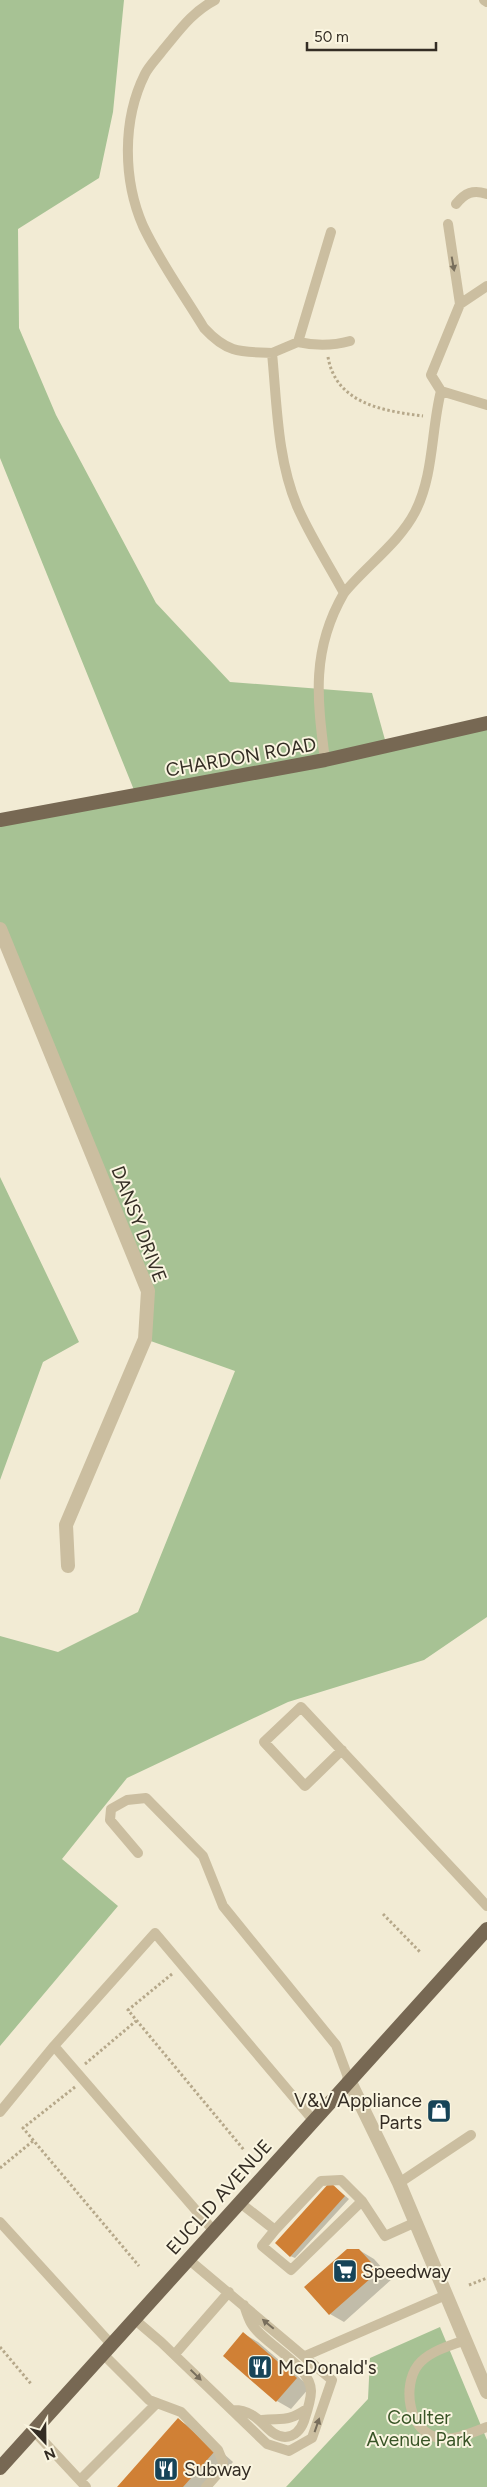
<svg xmlns="http://www.w3.org/2000/svg" width="487" height="2487" font-family="Figtree,sans-serif">
<style>
.green{fill:#a7c294}
.shadow{fill:#0003}
.building{fill:#d08035}
.lines{fill:none;stroke-linecap:round;stroke-linejoin:round}
.path{stroke:#b6a88a;stroke-width:3;stroke-dasharray:2.5 2.5;stroke-linecap:butt}
.service{stroke:#cbbea0;stroke-width:10}
.minor{stroke:#cbbea0;stroke-width:14}
.tertiary{stroke:#cbbea0;stroke-width:14}
.primary{stroke:#776853;stroke-width:14}
.oneway{fill:#786e5c}
.labels{text-anchor:middle;dominant-baseline:central;stroke-width:4;stroke-linejoin:round;paint-order:stroke}
.street-label{font-size:19px;fill:#342d24;stroke:#faf5e0}
.poi-label{font-size:19px;fill:#342d24;stroke:#faf5e0;text-anchor:start}
.park-label{font-size:19px;fill:#385426;stroke:#faf5e0}
</style>
<rect width="100%" height="100%" fill="#f2ebd4"/>
<path class="green" d="M0 0H124L113 112 99 178 18 229 19 328 56 415 156 603 230 682 372 693 387 747 487 723V1617L424 1660 288 1702 127 1778 62 1859 118 1906 0 2046V1636L58 1652 138 1612 235 1371 145 1339 148 1291 0 930V820L136 795 0 458Z
M0 1177 79 1342 43 1362 0 1480Z
M440 2327 487 2440V2487H286L368 2399 370 2358Z"/>
<path class="shadow" d="M331 2184 349 2199 295 2258 290 2256Z
M359 2250 374 2259 392 2279 344 2322 330 2314Z
M244 2334 258 2342 310 2387 291 2409 277 2401Z
M178 2420 197 2430 233 2462 211 2487H119Z"/>
<path class="building" d="M330 2182 345 2196 290 2257 275 2243Z
M347 2249H359L379 2271 329 2315 304 2287Z
M243 2332 297 2378 276 2402 223 2356Z
M178 2418 215 2451 183 2487H117Z"/>
<g class="lines">
<path class="path" d="M328 357C336 404 384 411 423 416
M383 1914 421 1953
M172 1974 128 2010 244 2150
M85 2064 136 2021
M75 2087 23 2128 139 2266
M0 2168 33 2141
M469 2285 487 2278
M0 2347 32 2385"/>
<path class="service" d="M215 0C192 12 179 31 163 50 157 58 149 66 145 74 122 120 123 180 143 226 160 262 184 295 204 328 227 353 240 352 272 353 277 404 277 458 297 506 310 536 329 565 344 593 311 650 317 698 325 760
M484 0 487 2
M456 204C465 193 473 189 487 194
M448 224 460 304
M487 286 460 304 431 375 441 391 487 405
M298 342C316 346 332 346 350 341
M272 353 298 342 331 232
M344 593C366 566 399 543 415 512 434 475 431 430 441 391
M342 1750 305 1786 264 1742 301 1707 475 1893 487 1906
M138 1853 110 1820 111 1809 127 1800 146 1798 203 1856 223 1906 336 2045 349 2080
M54 2046 155 1933 313 2120
M0 2112 54 2046 213 2230
M399 2183 471 2135
M239 2202 275 2230 262 2246 291 2270 362 2201 385 2236 416 2222
M0 2222 111 2344
M275 2230 321 2181 341 2180 362 2201
M134 2319 161 2342 267 2444 289 2451 312 2438 332 2380 188 2259
M465 2340C450 2346 429 2351 418 2365 402 2386 408 2432 439 2438 455 2441 473 2432 487 2427
M103 2354 149 2400 181 2412 218 2450 223 2462 222 2469 206 2487
M175 2354 229 2292
M305 2356 446 2295
M232 2410C261 2409 265 2436 285 2437 295 2437 301 2429 304 2421 307 2412 311 2400 311 2391 311 2365 263 2344 251 2323 248 2318 246 2311 244 2305
M262 2420C284 2418 287 2422 307 2409
M34 2431 86 2487
M80 2480 157 2403"/>
<path class="minor" d="M0 929 148 1291 145 1339 66 1525 68 1566"/>
<path class="tertiary" d="M349 2080 399 2183 487 2392"/>
<path class="primary" d="M0 820 325 760 487 723
M0 2468 487 1929"/>
</g>
<defs><path id="oneway-solid" d="M-6-.8H1V-3.2L6.5 0L1 3.2V.8H-6Z" transform="scale(1.25)"/></defs>
<g class="oneway">
<use href="#oneway-solid" transform="translate(453 264) rotate(80)"/>
<use href="#oneway-solid" transform="translate(268 2324) rotate(-140)"/>
<use href="#oneway-solid" transform="translate(196 2375) rotate(44)"/>
<use href="#oneway-solid" transform="translate(317 2425) rotate(-71)"/>
</g>
<defs>
<symbol id="shop-square" viewBox="-11 -11 22 22"><rect x="-9" y="-9" width="18" height="18" rx="4" fill="#174458" stroke="#faf5e0"/><path d="M-5-2.5h2.3a2.7 3.5 0 0 1 5.4 0H5L5.5 6h-11ZM-1.5-2.5h3a1.5 2.3 0 0 0-3 0Z" fill="#fff"/></symbol>
<symbol id="supermarket-square" viewBox="-11 -11 22 22"><rect x="-9" y="-9" width="18" height="18" rx="4" fill="#174458" stroke="#faf5e0"/><path d="M-6-5.5h2.5l.6 2H6L4.5 2H-2.5L-4.4-4H-6ZM-1.5 3.2a1.3 1.3 0 1 0 .1 0ZM3 3.2a1.3 1.3 0 1 0 .1 0Z" fill="#fff"/></symbol>
<symbol id="restaurant-square" viewBox="-11 -11 22 22"><rect x="-9" y="-9" width="18" height="18" rx="4" fill="#174458" stroke="#faf5e0"/><path d="M-5-6h1v4h1v-4h1v4h1v-4h1v5L-1.5 .5V6h-2V.5L-5-1ZM5-6V6H3V1.5H1.5Q1.5-4 5-6Z" fill="#fff"/></symbol>
</defs>
<g fill-rule="evenodd">
<use href="#shop-square" x="425" y="2097" width="28" height="28"/>
<use href="#supermarket-square" x="331" y="2257" width="28" height="28"/>
<use href="#restaurant-square" x="246" y="2353" width="28" height="28"/>
<use href="#restaurant-square" x="152" y="2455" width="28" height="28"/>
</g>
<g class="labels">
<g class="street-label">
<text transform="translate(241 757) rotate(-10)">CHARDON ROAD</text>
<text transform="translate(139 1224) rotate(69)">DANSY DRIVE</text>
<text transform="translate(219 2197) rotate(-48)">EUCLID AVENUE</text>
</g>
<g class="poi-label">
<text x="422" y="2100" text-anchor="end">V&amp;V Appliance<tspan x="422" dy="22">Parts</tspan></text>
<text x="362" y="2271">Speedway</text>
<text x="278" y="2367">McDonald's</text>
<text x="184" y="2469">Subway</text>
</g>
<g class="park-label">
<text x="419" y="2417">Coulter<tspan x="419" dy="22">Avenue Park</tspan></text>
</g>
</g>
<g transform="translate(45 2442) rotate(158)" stroke="#faf5e0" stroke-width="4" paint-order="stroke">
<path d="M0-4L9 19L0 12L-9 19Z" fill="#342d24"/>
<text y="-8" font-size="14" font-weight="bold" text-anchor="middle" fill="#342d24">N</text>
</g>
<path d="M307 42v8h129v-8" fill="none" stroke="#342d24" stroke-width="2.5"/>
<text x="314" y="42" font-size="15" fill="#342d24" stroke="#faf5e0" stroke-width="4" paint-order="stroke">50 m</text>
</svg>
